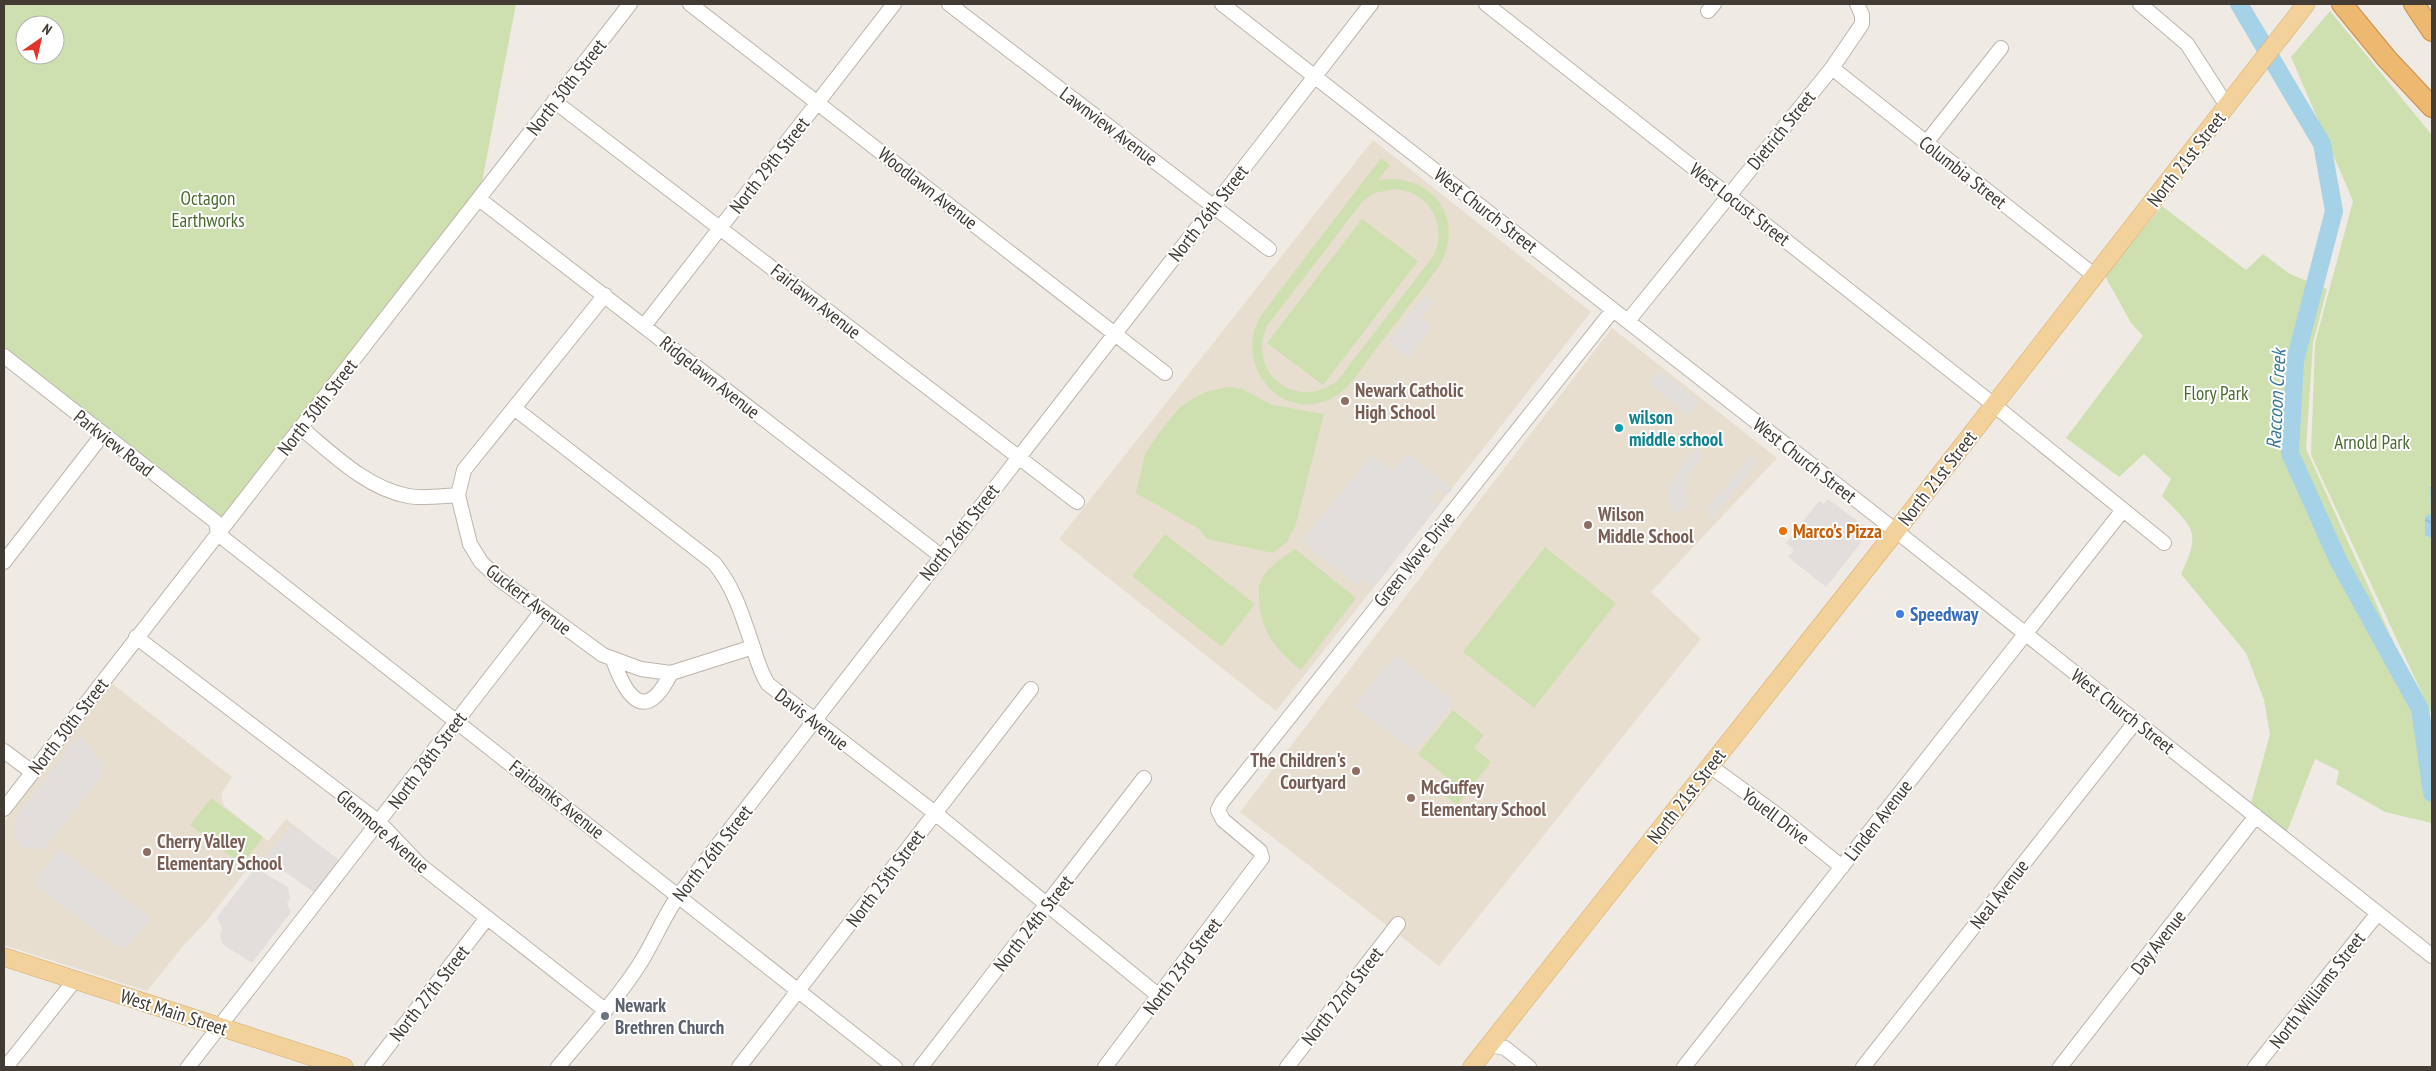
<svg xmlns="http://www.w3.org/2000/svg" width="2436" height="1071" font-family="'PT Sans Narrow',sans-serif">
<style>
.education{fill:#e7decf}
.park{fill:#cfe0b0;fill-rule:evenodd}
.parking{fill:#e1dedc}
.water{fill:url(#water-ripples)}
.lines{fill:none;stroke-linecap:round;stroke-linejoin:round}
.river{stroke:#a6d2e7;stroke-width:18}
.minor-casing{stroke:#bdb4aa;stroke-width:16}
.major-casing{stroke:#d5ac6c;stroke-width:19}
.highway-casing{stroke:#ca8c43;stroke-width:22}
.minor{stroke:#fff;stroke-width:14}
.major{stroke:#f2d19a;stroke-width:18}
.highway{stroke:#edb971;stroke-width:20}
.education-dot{fill:#8d6e63;stroke:#fff;stroke-width:2}
.culture-dot{fill:#0f9aa8;stroke:#fff;stroke-width:2}
.food-dot{fill:#e8710a;stroke:#fff;stroke-width:2}
.shop-dot{fill:#3f7fe0;stroke:#fff;stroke-width:2}
.worship-dot{fill:#6b7280;stroke:#fff;stroke-width:2}
.labels{text-anchor:middle;dominant-baseline:central;stroke-width:4;stroke-linejoin:round;paint-order:stroke}
.street-label{font-size:19px;fill:#413b34;stroke:#fff}
.park-label{font-size:19px;fill:#4b6b2f;stroke:#fff}
.education-label{font-size:19px;font-weight:bold;fill:#785e54;stroke:#fff;text-anchor:start}
.culture-label{font-size:19px;font-weight:bold;fill:#0d838f;stroke:#fff;text-anchor:start}
.food-label{font-size:19px;font-weight:bold;fill:#c56008;stroke:#fff;text-anchor:start}
.shop-label{font-size:19px;font-weight:bold;fill:#366cbe;stroke:#fff;text-anchor:start}
.worship-label{font-size:19px;font-weight:bold;fill:#5b616d;stroke:#fff;text-anchor:start}
.water-label{font-size:20px;font-style:italic;fill:#397998;stroke:#fff}
</style>
<defs>
<pattern id="water-ripples" width="26" height="14" patternUnits="userSpaceOnUse" patternTransform="scale(1.25)"><rect width="26" height="14" fill="#a6d2e7"/><path d="M2 4q2-2 4 0t4 0M15 11q2-2 4 0t4 0" fill="none" stroke="#90b5c7"/></pattern>
</defs>
<rect width="100%" height="100%" fill="#efebe4"/>
<path class="education" d="M1373 140 1591 312 1276 711 1059 539Z
M1612 328 1777 458 1651 592 1701 639 1439 966 1240 812Z
M110 682 232 777 221 794 224 806 268 841 286 819 345 865 321 897 266 858 257 857 205 923 183 946 147 991 4 945V823Z"/>
<path class="park" d="M4 4H516L479 198 222 520 4 352ZM25 25H55V55H25Z
M2330 11 2432 135V715L2311 455 2315 343 2353 201 2291 57Z
M1381 158 1390 165 1378 180C1432 171 1468 220 1438 268 1417 296 1395 324 1373 353 1363 366 1353 384 1339 394 1286 430 1229 366 1262 314ZM1395 189C1429 192 1448 224 1434 255L1338 380C1298 413 1246 374 1267 326L1363 201 1374 193Z
M2162 206 2246 270 2263 254 2290 274 2327 289 2313 343 2306 449 2432 727V823L2385 812 2336 784 2339 771 2315 759 2287 832 2251 803 2270 734 2264 700 2246 653 2181 574C2202 530 2193 528 2162 496L2171 479 2144 454 2119 477 2066 438 2143 336 2131 323 2105 276Z
M1362 219 1418 261 1323 385 1267 343Z
M1229 387 1242 389 1273 405 1324 414 1296 524 1287 542 1273 553 1207 539 1199 529 1136 493 1145 454 1161 430 1181 406 1205 392Z
M1165 534 1255 604 1222 647 1132 576Z
M1545 547 1616 603 1534 708 1463 652Z
M1295 549 1356 598 1301 670C1279 653 1264 636 1260 608 1259 599 1257 589 1261 581 1267 567 1283 557 1295 549Z
M1453 710 1484 735 1474 748 1491 762 1457 805 1439 791 1449 779 1418 754Z
M211 798 263 837 242 865 190 825Z"/>
<path class="parking" d="M1425 295 1434 302 1422 318 1432 327 1408 358 1388 342Z
M1660 370 1700 402 1689 415 1649 383Z
M1700 448 1701 458 1690 473 1686 484 1685 494 1689 507 1674 513 1667 496 1668 488 1690 454Z
M1753 452 1757 462 1711 521 1708 509Z
M1408 453 1452 489 1447 495 1438 488 1431 498 1439 505 1374 587 1363 578 1357 585 1302 541 1372 455 1393 471Z
M1828 499 1863 525 1857 533 1864 539 1826 587 1788 557 1794 550 1786 543 1819 501 1824 504Z
M1397 658 1402 659 1450 699 1449 709 1421 744 1413 748 1408 747 1354 706 1389 663Z
M82 737 103 764 100 778 45 848 31 850 23 847 14 836 15 819 75 740Z
M292 824 345 865 321 897 265 858Z
M60 849 151 918 127 947 116 946 37 886 39 875Z
M259 863 262 872 288 887 290 899 287 903 291 912 252 963 222 944 220 935 222 929 217 917Z"/>
<path class="water" d="M2430 487H2432V551L2431 538 2425 535V517L2431 513Z"/>
<g class="lines">
<path class="river" d="M2239 4 2322 144 2334 211 2295 361 2290 453 2338 560 2420 709 2432 793"/>
<defs>
<path id="minor" d="M690 4 1165 373
M949 4 1269 249
M1222 4 1896 531 2432 956
M1486 4 1994 405 2164 543
M2140 4 2187 44 2227 106
M1708 11 1714 4
M1832 68 2095 276
M554 101 1077 502
M1926 143 2001 48
M479 199 941 556
M605 295 464 470 458 495 470 544 481 562 499 579 603 655 641 669 671 673 753 647
M1628 321 1832 68 1862 24V15L1857 4
M644 326 894 4
M4 356 216 522 218 534
M514 408 714 563C734 587 742 615 752 644 757 659 760 672 768 684L935 813 1159 996
M301 428C333 454 366 488 408 496 424 499 441 496 458 495
M218 534 895 1067
M4 562 103 434
M136 637 379 822 420 865 605 1010
M613 660C627 699 646 724 671 673
M4 751 32 772
M1710 766 1780 817 1842 867
M4 809 630 4
M1489 1045 1505 1048 1529 1067
M6 1067 75 980
M188 1067 542 611
M372 1067 487 918
M558 1067C585 1034 616 1001 639 965 654 942 663 917 679 895L1371 4
M739 1067 1031 689
M921 1067 1144 778
M1105 1067 1262 858 1260 851 1223 820 1218 810 1222 802 1613 310
M1287 1067 1398 924
M1684 1067 2123 510
M1863 1067 2136 721
M2060 1067 2256 816
M2255 1067 2378 913"/>
<path id="major" d="M4 957 344 1067
M1472 1067 1896 531 2306 4"/>
<path id="highway" d="M2342 4 2387 59 2432 107
M2414 4 2432 31"/>
</defs>
<use href="#minor" class="minor-casing"/>
<use href="#major" class="major-casing"/>
<use href="#highway" class="highway-casing"/>
<use href="#minor" class="minor"/>
<use href="#major" class="major"/>
<use href="#highway" class="highway"/>
</g>
<g class="education-dot">
<circle cx="1345" cy="401" r="5"/>
<circle cx="1588" cy="525" r="5"/>
<circle cx="1356" cy="771" r="5"/>
<circle cx="1411" cy="798" r="5"/>
<circle cx="147" cy="852" r="5"/>
</g>
<circle class="culture-dot" cx="1619" cy="428" r="5"/>
<circle class="food-dot" cx="1783" cy="531" r="5"/>
<circle class="shop-dot" cx="1900" cy="614" r="5"/>
<circle class="worship-dot" cx="605" cy="1016" r="5"/>
<g class="labels">
<g class="street-label">
<text transform="translate(566 87) rotate(-52)">North 30th Street</text>
<text transform="translate(1109 126) rotate(37)">Lawnview Avenue</text>
<text transform="translate(1781 130) rotate(-51)">Dietrich Street</text>
<text transform="translate(2186 159) rotate(-52)">North 21st Street</text>
<text transform="translate(769 165) rotate(-52)">North 29th Street</text>
<text transform="translate(1963 172) rotate(38)">Columbia Street</text>
<text transform="translate(928 188) rotate(38)">Woodlawn Avenue</text>
<text transform="translate(1740 204) rotate(38)">West Locust Street</text>
<text transform="translate(1486 210) rotate(38)">West Church Street</text>
<text transform="translate(1208 213) rotate(-52)">North 26th Street</text>
<text transform="translate(816 301) rotate(38)">Fairlawn Avenue</text>
<text transform="translate(710 377) rotate(38)">Ridgelawn Avenue</text>
<text transform="translate(317 407) rotate(-52)">North 30th Street</text>
<text transform="translate(114 443) rotate(38)">Parkview Road</text>
<text transform="translate(1805 460) rotate(38)">West Church Street</text>
<text transform="translate(1937 478) rotate(-52)">North 21st Street</text>
<text transform="translate(959 532) rotate(-52)">North 26th Street</text>
<text transform="translate(1414 559) rotate(-51)">Green Wave Drive</text>
<text transform="translate(529 599) rotate(38)">Guckert Avenue</text>
<text transform="translate(2123 711) rotate(38)">West Church Street</text>
<text transform="translate(812 719) rotate(38)">Davis Avenue</text>
<text transform="translate(68 726) rotate(-52)">North 30th Street</text>
<text transform="translate(427 760) rotate(-53)">North 28th Street</text>
<text transform="translate(1686 796) rotate(-52)">North 21st Street</text>
<text transform="translate(557 799) rotate(38)">Fairbanks Avenue</text>
<text transform="translate(1776 816) rotate(37)">Youell Drive</text>
<text transform="translate(1878 820) rotate(-52)">Linden Avenue</text>
<text transform="translate(383 831) rotate(41)">Glenmore Avenue</text>
<text transform="translate(712 853) rotate(-52)">North 26th Street</text>
<text transform="translate(885 878) rotate(-53)">North 25th Street</text>
<text transform="translate(1999 894) rotate(-52)">Neal Avenue</text>
<text transform="translate(1033 923) rotate(-52)">North 24th Street</text>
<text transform="translate(2158 942) rotate(-52)">Day Avenue</text>
<text transform="translate(1182 966) rotate(-53)">North 23rd Street</text>
<text transform="translate(2317 990) rotate(-52)">North Williams Street</text>
<text transform="translate(429 993) rotate(-52)">North 27th Street</text>
<text transform="translate(1342 996) rotate(-52)">North 22nd Street</text>
<text transform="translate(174 1012) rotate(18)">West Main Street</text>
</g>
<g class="park-label">
<text x="208" y="198">Octagon<tspan x="208" dy="22">Earthworks</tspan></text>
<text x="2216" y="393">Flory Park</text>
<text x="2372" y="442">Arnold Park</text>
</g>
<g class="education-label">
<text x="1355" y="390">Newark Catholic<tspan x="1355" dy="22">High School</tspan></text>
<text x="1598" y="514">Wilson<tspan x="1598" dy="22">Middle School</tspan></text>
<text x="1346" y="760" text-anchor="end">The Children's<tspan x="1346" dy="22">Courtyard</tspan></text>
<text x="1421" y="787">McGuffey<tspan x="1421" dy="22">Elementary School</tspan></text>
<text x="157" y="841">Cherry Valley<tspan x="157" dy="22">Elementary School</tspan></text>
</g>
<g class="culture-label">
<text x="1629" y="417">wilson<tspan x="1629" dy="22">middle school</tspan></text>
</g>
<g class="food-label">
<text x="1793" y="531">Marco's Pizza</text>
</g>
<g class="shop-label">
<text x="1910" y="614">Speedway</text>
</g>
<g class="worship-label">
<text x="615" y="1005">Newark<tspan x="615" dy="22">Brethren Church</tspan></text>
</g>
<g class="water-label">
<text transform="translate(2276 399) rotate(-87)">Raccoon Creek</text>
</g>
</g>
<rect width="2436" height="1071" fill="none" stroke="#413b34" stroke-width="10"/>
<g transform="translate(40 40) rotate(34)"><circle r="24" fill="#ffffff" stroke="#b3b1ae"/>
<path d="M0-4L9 19L0 12L-9 19Z" fill="#e13529"/>
<text y="-8" font-size="14" font-weight="bold" text-anchor="middle" fill="#413b34">N</text>
</g>
</svg>
